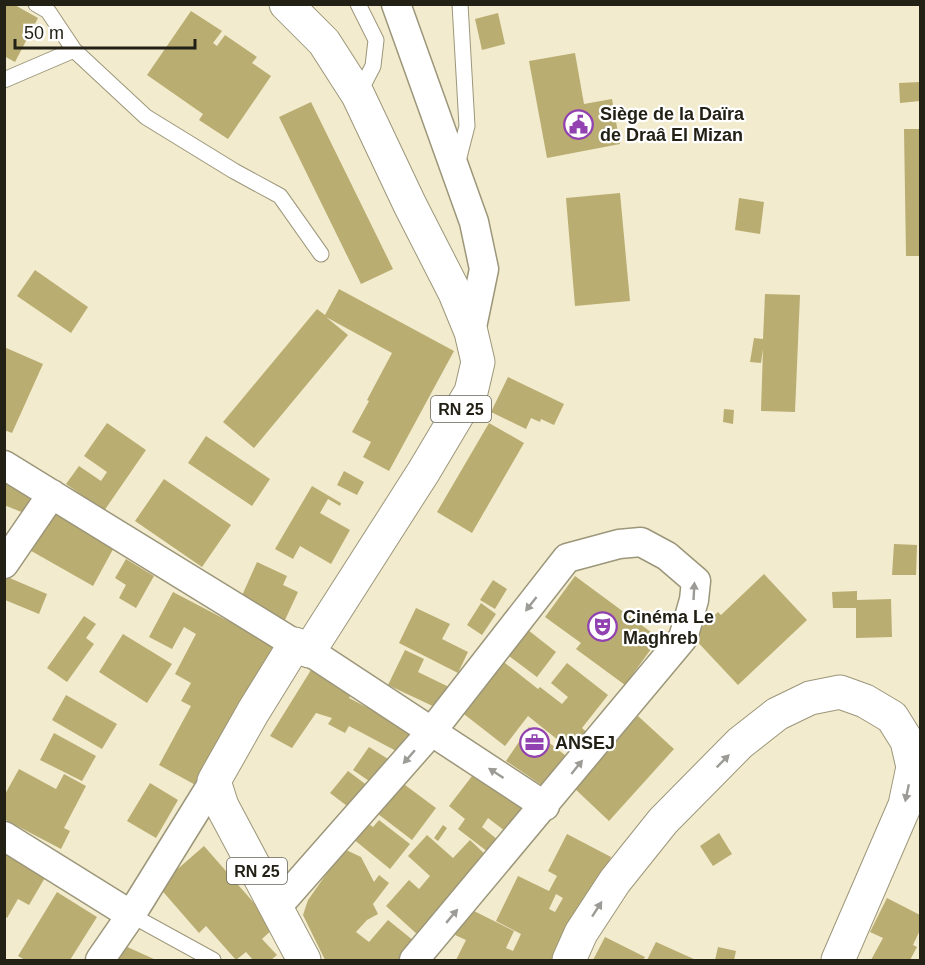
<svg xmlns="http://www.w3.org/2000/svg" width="925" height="965" font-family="Helvetica,sans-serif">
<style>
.building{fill:#b9ad72;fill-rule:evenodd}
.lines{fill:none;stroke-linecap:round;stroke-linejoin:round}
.service-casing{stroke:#9c967a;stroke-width:17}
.minor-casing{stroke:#9c967a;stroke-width:31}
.primary-casing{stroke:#9c967a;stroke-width:35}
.service{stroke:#fff;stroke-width:15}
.minor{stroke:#fff;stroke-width:28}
.primary{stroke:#fff;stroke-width:33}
.oneway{fill:#9c9b96}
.labels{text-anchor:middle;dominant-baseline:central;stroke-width:4.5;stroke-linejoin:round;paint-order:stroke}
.shield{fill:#fff;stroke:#65645c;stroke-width:1.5}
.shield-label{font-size:16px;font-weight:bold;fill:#232116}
.poi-label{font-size:18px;font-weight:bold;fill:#232116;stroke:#fff;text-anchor:start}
</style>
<rect width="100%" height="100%" fill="#f2ebcd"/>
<path class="building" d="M4 4H13L38 18 15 62 4 56Z
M191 11 222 31 213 43 217 46 225 35 257 57 252 63 271 76 228 139 199 120 203 114 147 75Z
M498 13 505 44 482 50 475 19Z
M575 53 584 104 612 99 620 144 547 158 529 61Z
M920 82V101L900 103 899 83Z
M311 102 393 269 361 284 279 117Z
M904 129H920V256H906Z
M620 193 630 301 575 306 566 198Z
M739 198 764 202 760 234 735 230Z
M35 270 88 307 71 333 17 296Z
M339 289 454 351 389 471 363 457 371 442 352 432 369 401 367 400 392 353 326 317 348 335 254 448 223 422 317 309 325 315Z
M765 294 800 295 795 412 761 411 763 349 761 363 750 362 754 338 763 339Z
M4 347 43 364 12 433 4 430Z
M508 377 564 404 554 425 541 419 540 422 531 418 526 429 491 412Z
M724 409 734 410 733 424 723 422Z
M107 423 146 450 104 511 66 484 79 466 101 481 107 472 84 456Z
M489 423 524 443 472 533 437 512Z
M206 436 270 479 252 506 188 463Z
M344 471 364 482 357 495 337 485Z
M164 479 231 525 202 567 135 521Z
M4 480 33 492 24 513 4 505Z
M312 486 341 503 340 506 328 499 320 513 350 530 331 564 300 546 293 559 275 549Z
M50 505 117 542 93 586 26 548Z
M894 544 917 545 916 575H892Z
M126 559 154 576 136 608 119 598 126 585 115 578Z
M257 562 287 576 283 585 298 592 285 620 240 600Z
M764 574 807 620 738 685 692 636 718 612 721 615Z
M5 576 47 594 39 614 5 600Z
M575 576 659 638 625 685 576 649 581 643 545 617Z
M493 580 507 589 495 609 480 600Z
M857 591V600L891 599 892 637 856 638V608H833L832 592Z
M173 592 276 646 201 788 159 765 191 706 181 701 191 683 175 674 196 634 184 627 172 649 149 637Z
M481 603 496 614 482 635 467 625Z
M416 608 450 624 442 639 468 652 458 673 399 643Z
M84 616 96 624 86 638 94 644 67 682 47 668Z
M528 630 556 652 537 677 509 656Z
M123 634 172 664 147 703 99 672Z
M405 650 424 659 418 672 449 687 439 709 388 685Z
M500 659 538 689 540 687 562 704 568 697 551 683 567 663 608 695 582 728 592 737 578 756 528 716 505 746 460 711Z
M311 670 350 696 349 698 412 731 400 753 349 726 345 733 328 724 332 718 316 713 292 748 270 736Z
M66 695 117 724 102 749 52 720Z
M638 716 674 749 609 821 573 787Z
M529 727 570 759 546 788 506 761Z
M54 733 96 756 82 781 40 760Z
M369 747 388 759 372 783 353 770Z
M479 767 526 803 505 831 488 818 482 827 498 840 488 852 458 829 465 819 449 806Z
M19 769 56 789 64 774 86 786 64 828 70 831 61 849 4 819V796Z
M348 771 368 786 351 809 330 793Z
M401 782 436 808 412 840 378 814Z
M150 783 178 800 156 838 127 821Z
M379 820 410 844 390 869 352 838 365 821 373 827Z
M443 825 447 828 438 841 434 838Z
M719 833 732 854 713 866 700 846Z
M567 834 611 857 559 960H456L466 940 455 935 468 908 514 931 506 948 513 951 521 934 496 921 518 876 549 891 557 876 548 871ZM556 894 563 898 555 912 549 909Z
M427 835 453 858 470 840 488 857 418 935 386 906 409 880 419 889 430 876 408 856Z
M204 846 275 927 262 939 277 955 271 960H253L246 952 236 960 206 926 199 933 158 886Z
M344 849 361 857 374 882 379 875 389 883 373 904 378 914 367 920 356 932 369 942 388 920 414 941 398 960H325L303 915 308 900Z
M4 851 46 876 29 905 18 899 7 918 4 916Z
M57 892 97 917 70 960H25L18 956Z
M887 898 920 915V930L913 945 917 947 910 960H871L883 938 870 932Z
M605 937 645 957 643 960H593Z
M656 942 696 960H647Z
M123 945 156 960H116Z
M718 947 736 951 734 960H715Z"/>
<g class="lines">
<defs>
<path id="service" d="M36 4 48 11 74 50 146 117 234 171 280 196 321 254
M358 4 376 40 373 66 358 95
M4 80 74 50
M457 165 467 126 460 4
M131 915 213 960"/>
<path id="minor" d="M396 4 474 222 484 269 471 332
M4 465 295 644
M4 564 52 494
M309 651 545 806
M4 836 131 915
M277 907 432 731 567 558 619 544 641 542 667 556 696 581 694 600 683 638 414 960
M100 960 131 915 214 781"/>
<path id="primary" d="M286 4 324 42 358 95 410 205 455 293 471 332 478 362 471 392 424 471 309 651 295 644 253 712 214 781 222 806 304 960
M569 960 581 933 615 881 663 821 740 743 777 714 810 698 840 692 865 701 892 717 907 741 913 767 905 805 838 960"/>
</defs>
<use href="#service" class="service-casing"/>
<use href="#minor" class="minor-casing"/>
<use href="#primary" class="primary-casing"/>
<use href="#service" class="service"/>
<use href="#minor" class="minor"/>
<use href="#primary" class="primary"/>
</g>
<defs><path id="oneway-solid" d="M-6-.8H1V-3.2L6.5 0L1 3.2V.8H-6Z" transform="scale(1.5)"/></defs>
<g class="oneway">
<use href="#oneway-solid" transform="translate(694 591) rotate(-87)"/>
<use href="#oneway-solid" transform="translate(531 604) rotate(128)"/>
<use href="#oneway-solid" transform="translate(409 757) rotate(131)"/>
<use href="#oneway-solid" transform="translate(723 761) rotate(-45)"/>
<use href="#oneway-solid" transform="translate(577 767) rotate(-51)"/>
<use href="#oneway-solid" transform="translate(496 773) rotate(-147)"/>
<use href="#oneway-solid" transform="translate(907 793) rotate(102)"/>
<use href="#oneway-solid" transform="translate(597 909) rotate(-57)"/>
<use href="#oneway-solid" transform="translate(452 916) rotate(-50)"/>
</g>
<defs>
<symbol id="civic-ring" viewBox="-11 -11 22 22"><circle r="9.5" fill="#fff" stroke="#9141b0" stroke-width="1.5"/><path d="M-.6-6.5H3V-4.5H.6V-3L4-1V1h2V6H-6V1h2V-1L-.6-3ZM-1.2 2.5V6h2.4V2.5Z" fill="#9141b0"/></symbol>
<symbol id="theatre-ring" viewBox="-11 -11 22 22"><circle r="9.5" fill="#fff" stroke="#9141b0" stroke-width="1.5"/><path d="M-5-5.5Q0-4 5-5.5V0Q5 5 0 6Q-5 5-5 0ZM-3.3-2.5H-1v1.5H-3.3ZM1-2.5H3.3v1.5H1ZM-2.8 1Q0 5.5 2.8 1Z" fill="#9141b0"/></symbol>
<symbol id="office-ring" viewBox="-11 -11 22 22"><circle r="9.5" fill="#fff" stroke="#9141b0" stroke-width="1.5"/><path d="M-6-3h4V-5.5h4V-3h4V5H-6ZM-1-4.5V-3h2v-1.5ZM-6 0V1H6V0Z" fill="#9141b0"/></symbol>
</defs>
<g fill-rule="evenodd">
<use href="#civic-ring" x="562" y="108" width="33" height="33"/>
<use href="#theatre-ring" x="586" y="610" width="33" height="33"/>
<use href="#office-ring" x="518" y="726" width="33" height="33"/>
</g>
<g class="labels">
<g class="shield">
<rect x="431" y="396" width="60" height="26" rx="4.5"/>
<rect x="227" y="858" width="60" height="26" rx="4.5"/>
</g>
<g class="shield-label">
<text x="461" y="409">RN 25</text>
<text x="257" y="871">RN 25</text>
</g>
<g class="poi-label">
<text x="600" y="114">Siège de la Daïra<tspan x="600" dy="21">de Draâ El Mizan</tspan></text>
<text x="623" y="617">Cinéma Le<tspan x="623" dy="21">Maghreb</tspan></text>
<text x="555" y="743">ANSEJ</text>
</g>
</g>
<rect width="925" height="965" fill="none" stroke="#232116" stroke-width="12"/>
<path d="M15 39v9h180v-9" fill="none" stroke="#232116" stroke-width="3"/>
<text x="24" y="39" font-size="18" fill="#232116" stroke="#ffffff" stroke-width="4.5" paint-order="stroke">50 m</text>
</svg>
